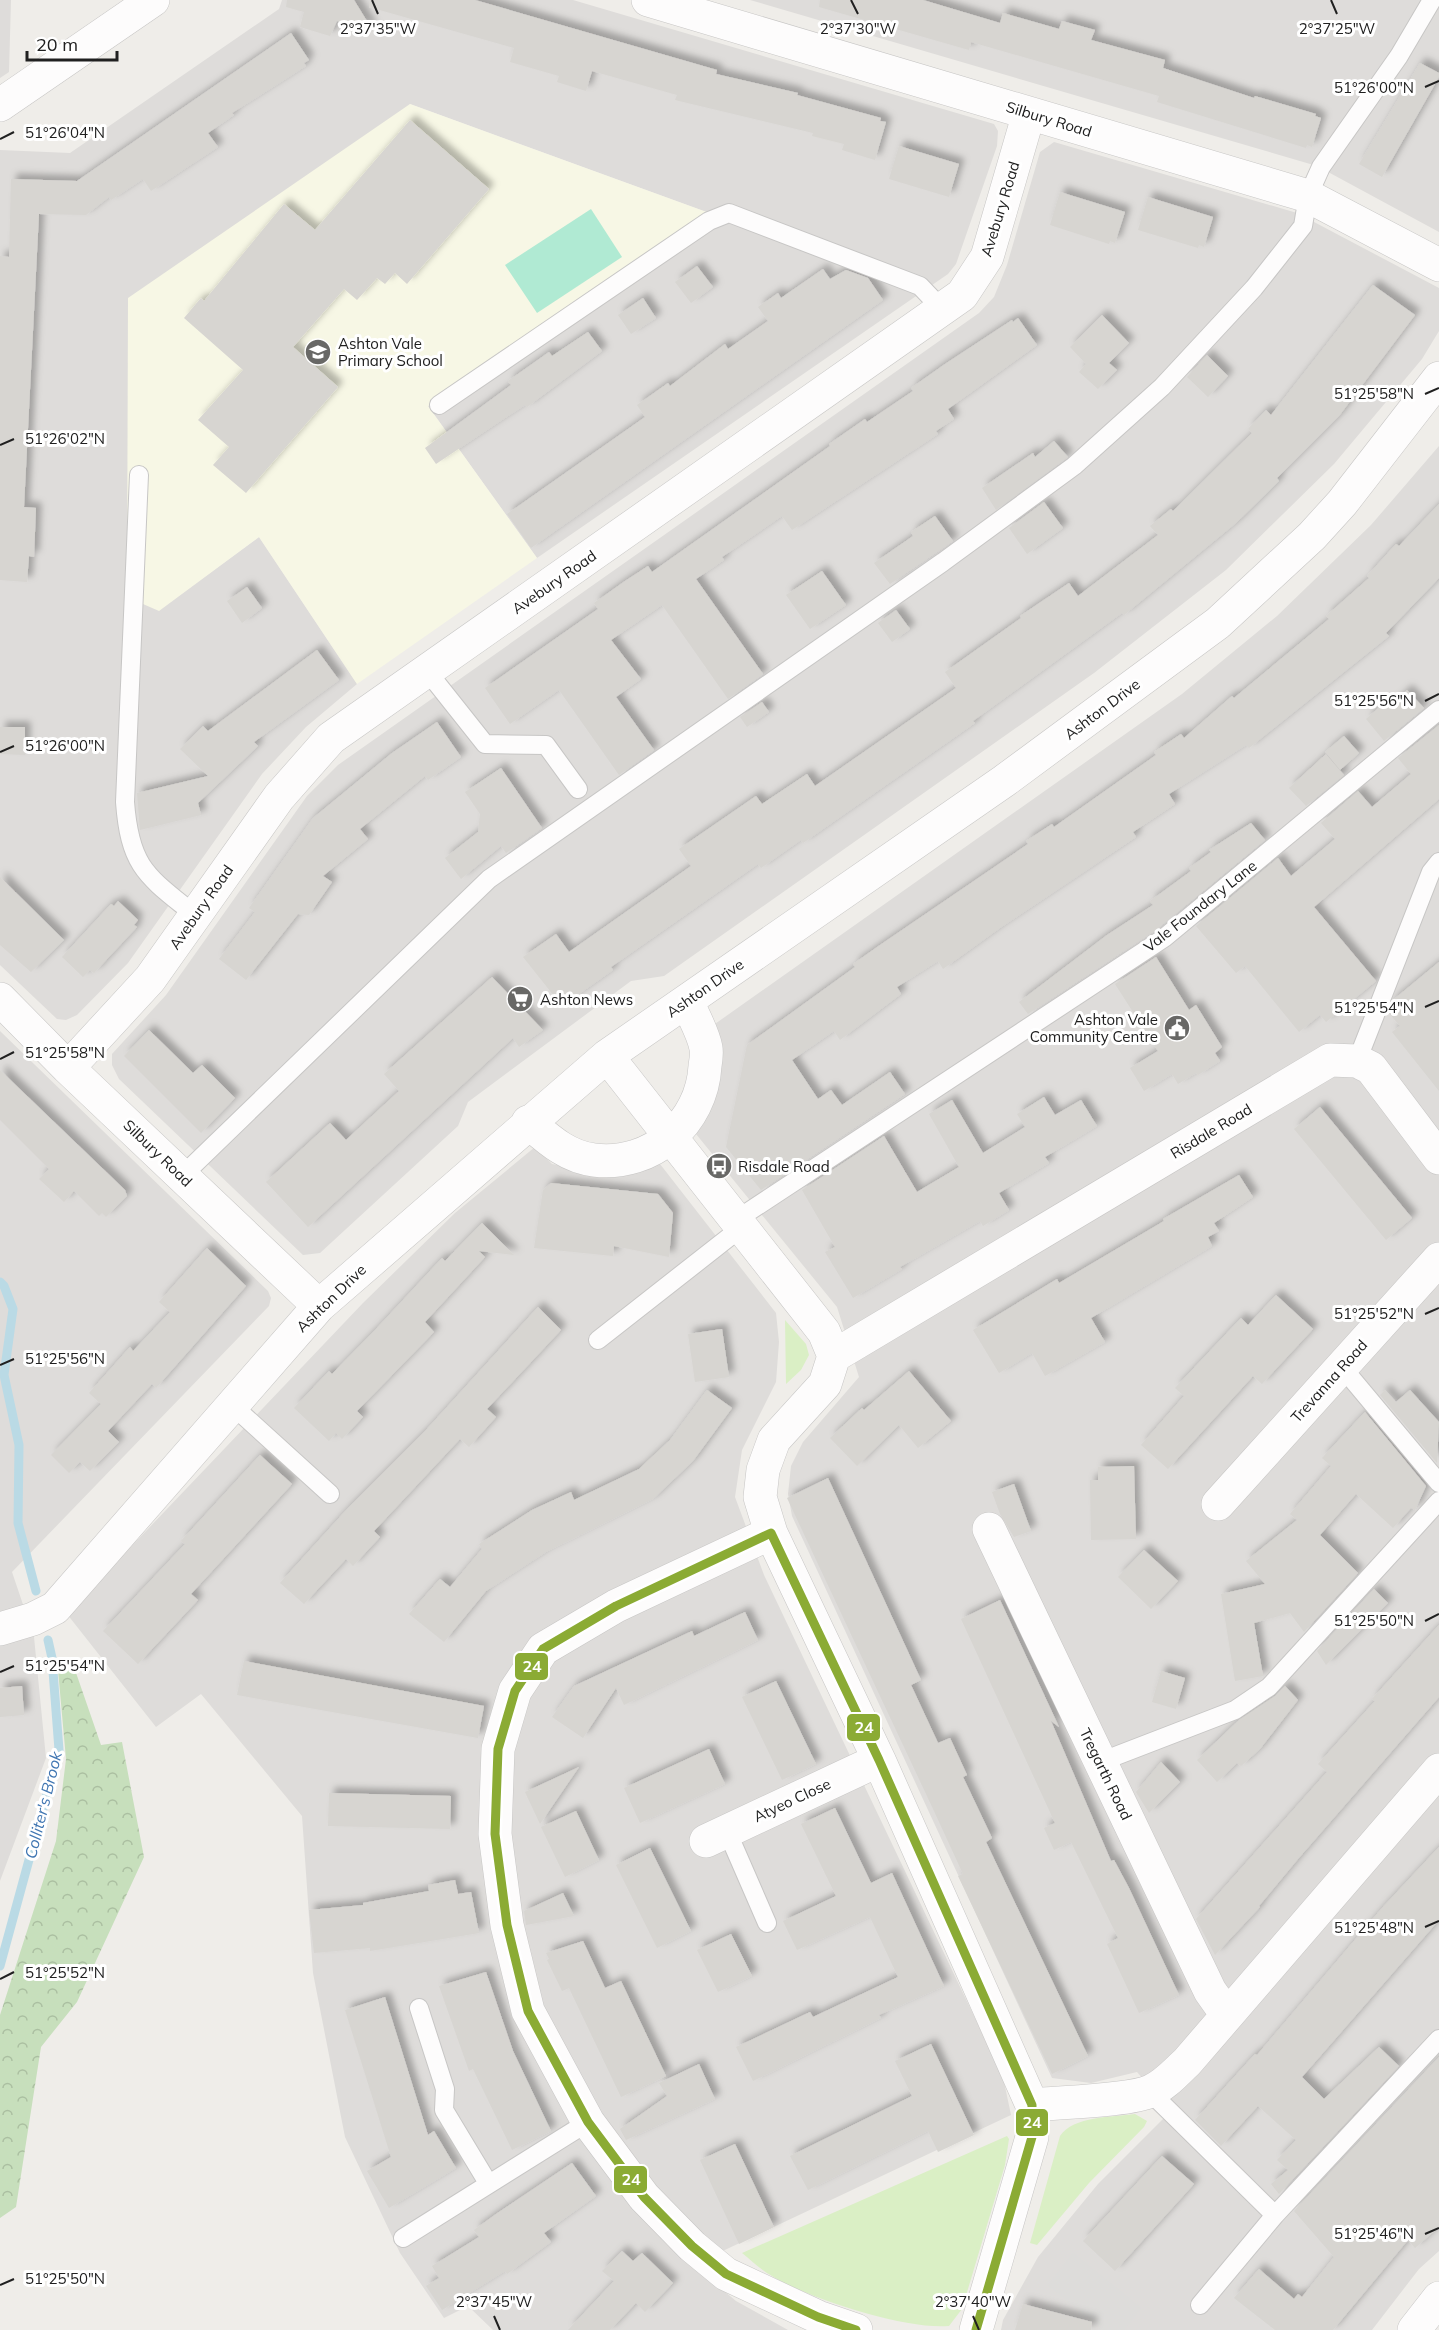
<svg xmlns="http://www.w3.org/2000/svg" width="1439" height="2330" font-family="Mulish,sans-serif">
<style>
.residential{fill:#dedcda}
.education{fill:#f7f7e5}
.religious{fill:#dddcda}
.grass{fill:#daefc5}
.forest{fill:url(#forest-crowns)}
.pitch{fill:#b0ead3}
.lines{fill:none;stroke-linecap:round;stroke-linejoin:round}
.stream{stroke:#badae5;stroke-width:9}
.building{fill:#d7d5d1;filter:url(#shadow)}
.lane-casing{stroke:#c7c6c5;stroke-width:20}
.street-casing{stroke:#c7c6c5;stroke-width:34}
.lane{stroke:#fdfcfc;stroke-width:18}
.street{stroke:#fdfcfc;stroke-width:33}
.bus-1-casing{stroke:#fff;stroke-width:14}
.bus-1{stroke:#8bab34;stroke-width:9}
.ticks{fill:none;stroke:#202020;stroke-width:2}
.labels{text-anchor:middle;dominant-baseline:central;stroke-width:6;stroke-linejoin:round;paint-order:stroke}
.street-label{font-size:15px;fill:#202020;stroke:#fff}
.poi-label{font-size:15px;fill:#202020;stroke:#fff;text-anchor:start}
.water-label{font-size:16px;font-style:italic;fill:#4076b2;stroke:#fff}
.ticks-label{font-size:15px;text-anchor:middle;fill:#202020;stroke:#fff;stroke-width:6;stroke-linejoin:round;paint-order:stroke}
.line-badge{stroke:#fff;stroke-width:2}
.badge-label{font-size:16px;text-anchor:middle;font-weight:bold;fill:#fff}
</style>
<defs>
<pattern id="forest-crowns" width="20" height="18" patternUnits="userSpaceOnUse" patternTransform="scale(1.5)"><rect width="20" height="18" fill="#c7dfbc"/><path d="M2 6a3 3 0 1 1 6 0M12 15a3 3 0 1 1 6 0" fill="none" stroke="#abbfa1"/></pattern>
<filter id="shadow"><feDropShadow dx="5.5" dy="-5.5" stdDeviation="3" flood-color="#0004"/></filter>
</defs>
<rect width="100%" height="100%" fill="#efede9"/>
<path class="residential" d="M0 0H11L9 72 0 78Z
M282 0H573L994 124 998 131 997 146 956 264 948 274 537 558 428 406 712 214 410 104 159 610 259 537 357 684 306 727 262 774 128 963 77 1015 66 1020 57 1019 0 965V150L70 153 279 9Z
M750 0H1439V232L1317 166Z
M1054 142 1297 213 1439 288V331L1422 359 1334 464 1226 570 1094 673 664 976 631 981 468 1102 458 1126 320 1253 303 1255 119 1079 112 1065V1054L166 995 307 796 338 765 979 313 994 297 1007 265 1040 152Z
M1439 446V2251L1419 2269 1372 2330H1001L1003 2320 1038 2257 1098 2184 1171 2111 1137 2072 1091 2083 1052 2078 792 1516 788 1494 791 1466 803 1442 859 1377 837 1307 696 1134 712 1092 705 1031 1182 694 1277 616 1371 525Z
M0 1031 268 1291 271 1298 269 1306 12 1572 34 1637 46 1758 0 1881Z
M535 1147 552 1164 598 1173 634 1171 660 1164 776 1313 779 1342 776 1382 742 1450 735 1497 764 1575 1003 2077 1011 2115 693 2265 736 2301 788 2330H493L468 2306 444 2318 400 2253 345 2137 313 1973 302 1816 201 1694 156 1727 67 1614 363 1303 455 1213Z"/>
<path class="education" d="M410 104 712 214 428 406 537 558 357 684 259 537 159 611 127 597 128 298Z"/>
<path class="religious" d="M1073 2253 1141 2308 1124 2330H1104L1048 2285Z"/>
<path class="grass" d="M785 1320 806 1344 809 1355 801 1370 786 1384Z
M1135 2114 1147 2121 1144 2127 1089 2183 1037 2245 1030 2243 1060 2136C1073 2116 1113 2117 1135 2114Z
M1007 2136 1009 2139 1005 2165 962 2309 949 2326C907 2330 809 2299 772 2276 761 2270 752 2261 742 2253Z"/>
<path class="forest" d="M74 1667 101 1745 122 1742 144 1857 77 2002 41 2047 16 2207 0 2218V2015L56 1841 66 1759 58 1670Z"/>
<path class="pitch" d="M591 209 622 257 537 313 505 265Z"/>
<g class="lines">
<path class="stream" d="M0 1282 4 1286 13 1309 4 1375 19 1445 18 1523 36 1591
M0 1966 59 1750 52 1658 48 1640"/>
</g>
<path class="building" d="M287 0H354L373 31 337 21 330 36 300 27 304 12 286 7Z
M370 0H475L717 70 716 74 798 93 797 95 881 118 880 121 886 122 875 160 842 150 844 144 812 136 813 133 675 100 677 95 592 71 586 91 557 82 559 76 510 62 514 48 369 7Z
M820 0H923L1000 23 1003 13 1059 29 1062 21 1095 30 1091 40 1165 60 1163 68 1254 98 1255 96 1316 114 1315 116 1321 118 1312 147 1307 145 1306 148 1157 102 1159 96 971 42 969 50 819 7Z
M291 33 309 60 304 63 306 66 232 113 234 115 208 133 218 147 151 191 143 179 111 200 109 197 86 215 39 214 24 507 36 508 34 557 29 556 27 582 0 580V256L9 257 11 179 77 181Z
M1420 63 1439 73V77L1382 177 1359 164Z
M410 120 489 189 407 284 395 273 385 284 377 278 357 300 344 289 293 347 338 387 246 493 213 465 229 447 198 420 243 370 184 318 201 298 204 301 284 204 315 230Z
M899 146 959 164 949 197 889 179Z
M1060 192 1125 212 1115 243 1110 241 1109 244 1050 225Z
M1148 197 1213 217 1204 247 1199 245 1198 248 1138 230Z
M697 266 713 287 691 303 675 282Z
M823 269 830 279 846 270 868 278 883 300 531 548 507 514 645 417 637 405 668 383 670 386 725 344 728 349 768 321 758 307 778 293 781 298Z
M1373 285 1415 315 1339 416 1277 478 1279 481 1236 523 1124 615 1122 613 973 721 975 723 803 843 801 840 761 868 758 864 611 967 613 970 562 1006 523 957 556 934 569 952 691 866 679 849 756 796 762 804 807 774 815 786 956 688 945 672 1021 618 1020 616 1069 583 1078 596 1158 535 1150 526 1171 509 1173 511 1252 433 1248 429 1266 410 1271 415Z
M643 298 656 318 631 334 618 315Z
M1102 315 1129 343 1109 363 1117 370 1098 389 1079 372 1086 364 1070 347Z
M1018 318 1037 345 948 409 954 419 936 431 938 434 792 530 782 516 722 557 724 560 696 579 763 674 728 699 662 605 611 640 641 679 616 697 654 750 619 775 559 690 510 724 485 688 598 609 594 603 625 581 648 566 652 572 830 446 829 444 865 419 867 422 913 391 911 388 945 364 1012 320 1013 322Z
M588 332 602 351 527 407 525 405 505 418 436 464 425 448 511 385 508 381 549 352 552 356Z
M1207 355 1228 376 1208 397 1187 377Z
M1054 441 1068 457 996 510 982 488 1033 453 1035 457Z
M1044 502 1063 528 1027 554 1009 528Z
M1439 504V578L1386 633 1389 636 1249 748 1246 745 1169 794 1175 804 1133 832 1136 837 1000 928 943 969 938 961 897 987 901 994 840 1040 834 1031 792 1060 818 1099 831 1090 842 1105 890 1072 905 1094 761 1190 726 1147 747 1045 855 967 853 964 880 945 1028 844 1026 841 1052 824 1054 827 1156 755 1154 752 1181 734 1184 738 1232 696 1234 698 1329 619 1326 616 1369 578 1367 576 1396 544 1399 546Z
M935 516 953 541 890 584 874 563 913 536 911 532Z
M822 571 846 605 810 629 786 595Z
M247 587 262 608 242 623 227 601Z
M896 610 910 629 892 642 878 623Z
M317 650 339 680 254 742 258 746 198 803 201 815 140 830 137 793 208 776 180 749 203 726 208 731Z
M1407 690 1424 708 1384 741 1366 719 1384 703 1388 708Z
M762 702 769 712 747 727 740 717Z
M437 722 461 757 428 780 425 776 360 829 368 839 323 876 332 882 309 915 298 914 246 980 219 959 255 912 249 908 313 818 392 753Z
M1439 725V799L1314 907 1376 981 1326 1022 1320 1015 1299 1032 1245 966 1236 973 1196 926 1278 858 1291 876 1335 839 1321 823 1358 791 1372 807 1411 774 1398 758Z
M0 727H25V755L0 754Z
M1344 736 1359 753 1340 770 1325 752Z
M1326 754 1344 775 1306 806 1289 788Z
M501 768 542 828 506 853 501 846 461 879 445 858 478 832 480 814 465 792Z
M1251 823 1265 840 1157 929 1028 1014 1019 1002 1107 935 1153 905 1150 901 1191 871 1189 868 1211 852 1209 850Z
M0 877 64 940 31 972 0 945Z
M118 901 138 920 134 925 137 927 94 973 90 970 83 977 62 957 111 904 114 906Z
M1156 957 1189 1010 1196 1005 1222 1047 1215 1053 1220 1061 1198 1075 1196 1073 1178 1084 1172 1074 1144 1091 1130 1068 1158 1051 1115 984Z
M1439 962V1091L1392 1032 1400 1026 1388 1012 1393 1000Z
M492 977 543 1030 519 1047 513 1038 308 1227 266 1182 330 1123 346 1140 399 1091 384 1074Z
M149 1030 193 1073 202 1065 235 1098 201 1133 124 1056Z
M0 1070 125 1190 127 1196 106 1217 102 1213 99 1216 74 1191 64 1202 39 1179 49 1169 0 1120Z
M1044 1097 1055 1115 1081 1100 1097 1126 1045 1157 1049 1163 999 1193 1009 1210 983 1226 980 1221 900 1267 902 1269 853 1298 825 1252 835 1247 802 1190 884 1136 917 1192 959 1167 929 1114 952 1100 983 1153 1025 1127 1017 1114Z
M1320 1107 1412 1218 1386 1240 1294 1129Z
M1239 1175 1253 1197 1214 1223 1219 1231 1208 1237 1212 1246 1091 1318 1105 1342 1045 1376 1032 1353 999 1373 973 1330 1057 1279 1059 1283 1164 1221 1163 1219Z
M551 1183 658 1194 673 1213 669 1257 614 1246 613 1256 534 1248 543 1190Z
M482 1223 514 1255 479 1251 485 1257 425 1322 434 1332 357 1411 363 1417 342 1439 336 1433 329 1441 294 1408 329 1371 332 1374 376 1329 442 1258 445 1261Z
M207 1248 246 1286 156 1388 152 1384 108 1431 119 1442 90 1471 80 1462 69 1473 51 1455 101 1404 89 1393 130 1347 133 1351 170 1312 159 1302Z
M1276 1295 1313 1329 1262 1384 1253 1376 1168 1469 1141 1445 1184 1396 1175 1388 1241 1318 1248 1325Z
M538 1307 561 1330 487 1409 496 1417 469 1447 460 1439 374 1531 380 1537 353 1566 346 1559 304 1604 280 1583 348 1508 426 1430Z
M722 1329 729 1377 695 1382 688 1334Z
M909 1371 951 1421 918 1448 899 1425 857 1466 830 1438 862 1408 864 1410Z
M707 1390 732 1408 693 1461 653 1499 546 1552 486 1591 444 1642 409 1614 440 1579 450 1587 482 1549 479 1544 532 1510 571 1492 574 1500 639 1469 670 1440Z
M1385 1390 1396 1402 1410 1390 1439 1422 1437 1463 1380 1395Z
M1365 1412 1426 1486 1415 1510 1411 1508 1393 1528 1356 1494 1320 1535 1358 1573 1304 1632 1290 1613 1254 1623 1263 1676 1235 1681 1221 1594 1265 1584 1246 1561 1297 1520 1290 1514 1331 1466 1322 1458Z
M260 1455 292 1484 191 1594 198 1600 138 1664 103 1631 185 1544 181 1541Z
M1134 1466 1136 1539 1091 1540 1090 1480H1098V1467Z
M828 1478 921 1680 911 1685 938 1743 950 1738 967 1775 963 1777 992 1838 986 1842 1088 2056 1052 2074 958 1876 963 1874 934 1811 787 1498Z
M1014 1484 1031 1531 1014 1537 1000 1514 992 1492Z
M1144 1550 1178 1581 1151 1609 1118 1577Z
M1374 1589 1388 1603 1326 1665 1317 1651Z
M1000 1600 1059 1727 1051 1721 1111 1861 1114 1860 1129 1888 1179 1995 1139 2013 1107 1944 1118 1938 1071 1842 1054 1850 1044 1828 1055 1823 961 1619Z
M745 1612 758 1640 624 1705 616 1688 583 1738 552 1717 574 1686 692 1631 694 1636Z
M1439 1625V1697L1298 1859 1259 1906 1260 1907 1215 1955 1196 1919 1327 1772 1318 1764 1375 1701 1372 1699Z
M244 1661 484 1706 478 1738 237 1695Z
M1161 1671 1185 1678 1176 1709 1152 1702Z
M776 1681 816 1764 782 1780 742 1697Z
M22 1686 24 1715 0 1717V1688Z
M1285 1686 1298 1700 1260 1749 1241 1766 1237 1763 1217 1782 1197 1760 1239 1720 1275 1696Z
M709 1749 725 1784 640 1823 624 1788Z
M1161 1762 1180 1782 1149 1813 1136 1792Z
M579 1767 540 1824 525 1792Z
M329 1793 451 1796 450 1829 328 1826Z
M835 1808 871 1883 892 1873 944 1986 879 2015 881 2018 753 2081 736 2047 810 2012 813 2017 898 1977 870 1917 797 1950 783 1921 836 1896 801 1824Z
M576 1811 599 1860 565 1877 541 1827Z
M1439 1847V1920L1302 2077 1324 2099 1379 2047 1399 2066 1279 2194 1271 2184 1288 2170 1277 2160 1296 2140 1258 2106 1221 2146 1195 2120 1255 2054 1257 2055 1382 1908Z
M650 1848 691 1931 657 1948 616 1865Z
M455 1880 458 1894 471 1892 479 1933 370 1951V1948L314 1953 309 1910 363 1905V1903L429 1891 428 1885Z
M563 1893 574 1916 526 1925 524 1911Z
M731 1934 752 1976 718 1992 697 1950Z
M583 1941 605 1988 621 1981 666 2076 621 2097 569 1988 562 1991 547 1960 549 1959 546 1953Z
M486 1972 513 2051 551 2131 512 2150 473 2069 469 2071 439 1986Z
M385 1997 428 2135 434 2131 456 2168 389 2208 367 2171 391 2157 345 2010Z
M931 2044 974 2135 938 2152 928 2131 808 2190 790 2156 912 2096 895 2061Z
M1439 2057V2227L1415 2248 1408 2240 1333 2330H1275L1234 2298 1259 2269 1294 2299 1298 2294 1302 2297 1334 2257 1294 2211Z
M699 2064 715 2099 626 2140 620 2129 667 2096 659 2083Z
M735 2144 774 2227 739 2244 700 2160Z
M1162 2156 1194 2184 1115 2271 1083 2241Z
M572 2163 596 2196 544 2233 551 2242 507 2274 505 2271 442 2310 426 2286 439 2278 432 2266 479 2237 474 2230 496 2214Z
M622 2251 633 2261 642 2253 673 2283 645 2312 636 2303 610 2330H568L614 2281 602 2271Z
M1023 2304 1092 2322 1091 2330H1015Z"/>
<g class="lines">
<defs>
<path id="lane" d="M439 405 709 221 729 213 920 286 942 309
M139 475 125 802C130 868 147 876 195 915
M427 671 485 744 546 745 578 789
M1357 1061 1431 872 1439 862
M182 1176 489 879 943 562 1074 466 1162 387 1254 288 1303 226 1308 196 1321 167 1399 56 1432 0
M736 1220 1164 938 1439 710
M598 1340 742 1227
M1342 1367 1439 1483
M232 1405 330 1494
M1100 1762 1235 1710 1269 1687 1439 1501
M727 1831 767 1923
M419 2008 445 2089 444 2110 488 2183
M1150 2092 1275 2215
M403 2238 588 2122
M1200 2305 1275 2215 1439 2039"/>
<path id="street" d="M648 0 1308 196 1439 265
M0 105 153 0
M0 999 68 1068 319 1306
M607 1056 824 1332 834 1356
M68 1068 150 979 279 797 331 738 962 295 987 257 1029 113
M528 1122C548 1139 567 1157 594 1160 652 1167 702 1123 705 1066 706 1060 707 1053 706 1048 703 1032 693 1016 687 1001
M1218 1504 1439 1259
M989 1529 1210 1991 1227 2015
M771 1533 616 1606 543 1649 515 1691 498 1749 495 1834 507 1925 528 2011 588 2122 644 2197 692 2246 726 2274 818 2317 856 2330
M0 1629 33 1619 55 1608 319 1306 607 1056 1004 781 1218 623 1312 536 1342 503 1439 378
M706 1841 879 1760
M1032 2105C1060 2102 1129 2101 1151 2091 1165 2085 1176 2072 1187 2062L1439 1770
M976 2330 1032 2137V2105L879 1760 771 1533 760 1497 763 1470 774 1440 825 1384 834 1356 1330 1060 1357 1061 1371 1068 1439 1158
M1414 2330 1439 2298"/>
</defs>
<use href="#lane" class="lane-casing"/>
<use href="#street" class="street-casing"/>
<use href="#lane" class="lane"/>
<use href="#street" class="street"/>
<defs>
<path id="bus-1" d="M771 1533 616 1606 543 1649 515 1691 498 1749 495 1834 507 1925 528 2011 588 2122 644 2197 692 2246 726 2274 818 2317 856 2330
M771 1533 879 1760 1032 2105V2137L976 2330"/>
</defs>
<use href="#bus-1" class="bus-1-casing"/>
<use href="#bus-1" class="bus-1"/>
</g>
<path class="ticks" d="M372 0 378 14M851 0 858 14M1331 0 1337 14M1425 87 1439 81M0 139 14 132M1425 394 1439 388M0 445 14 439M1425 701 1439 694M0 752 14 746M1425 1007 1439 1001M0 1059 14 1052M1425 1314 1439 1308M0 1365 14 1359M1425 1621 1439 1614M0 1672 14 1666M1425 1927 1439 1921M0 1979 14 1972M1425 2234 1439 2228M0 2285 14 2279M494 2316 500 2330M973 2316 979 2330"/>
<defs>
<symbol id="school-disc" viewBox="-11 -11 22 22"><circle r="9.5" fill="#686866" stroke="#fff"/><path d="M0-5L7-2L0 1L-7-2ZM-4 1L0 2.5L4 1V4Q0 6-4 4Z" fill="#fff"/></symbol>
<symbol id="supermarket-disc" viewBox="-11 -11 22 22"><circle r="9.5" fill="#686866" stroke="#fff"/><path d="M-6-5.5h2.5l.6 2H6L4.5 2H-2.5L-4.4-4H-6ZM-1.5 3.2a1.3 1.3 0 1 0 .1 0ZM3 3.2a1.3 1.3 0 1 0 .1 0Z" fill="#fff"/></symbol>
<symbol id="civic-disc" viewBox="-11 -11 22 22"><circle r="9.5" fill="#686866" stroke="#fff"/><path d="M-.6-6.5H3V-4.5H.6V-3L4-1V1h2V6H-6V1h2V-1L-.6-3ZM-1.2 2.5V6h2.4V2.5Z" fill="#fff"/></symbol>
<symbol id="bus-disc" viewBox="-11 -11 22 22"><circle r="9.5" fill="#686866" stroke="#fff"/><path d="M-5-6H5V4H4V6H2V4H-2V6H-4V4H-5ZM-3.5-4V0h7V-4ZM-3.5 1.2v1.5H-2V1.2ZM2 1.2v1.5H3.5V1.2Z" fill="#fff"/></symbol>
</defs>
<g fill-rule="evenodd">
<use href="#school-disc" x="303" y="337" width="30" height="30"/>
<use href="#supermarket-disc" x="505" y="984" width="30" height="30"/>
<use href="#civic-disc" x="1162" y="1013" width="30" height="30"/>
<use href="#bus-disc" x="704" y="1151" width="30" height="30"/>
</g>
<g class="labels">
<g class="street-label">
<text transform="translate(1049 119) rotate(17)">Silbury Road</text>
<text transform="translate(1000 209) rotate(-73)">Avebury Road</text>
<text transform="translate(554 582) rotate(-35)">Avebury Road</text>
<text transform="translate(1102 709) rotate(-37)">Ashton Drive</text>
<text transform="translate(1200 906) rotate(-38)">Vale Foundary Lane</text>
<text transform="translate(201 907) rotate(-55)">Avebury Road</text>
<text transform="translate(705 988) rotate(-35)">Ashton Drive</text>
<text transform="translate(1211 1131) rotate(-31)">Risdale Road</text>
<text transform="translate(158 1153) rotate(44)">Silbury Road</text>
<text transform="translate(331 1298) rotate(-44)">Ashton Drive</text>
<text transform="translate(1329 1381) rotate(-48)">Trevanna Road</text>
<text transform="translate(1106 1774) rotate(64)">Tregarth Road</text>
<text transform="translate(792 1800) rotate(-25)">Atyeo Close</text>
</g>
<g class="poi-label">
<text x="338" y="343">Ashton Vale<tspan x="338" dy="17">Primary School</tspan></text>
<text x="540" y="999">Ashton News</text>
<text x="1158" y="1019" text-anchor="end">Ashton Vale<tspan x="1158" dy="17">Community Centre</tspan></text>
<text x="738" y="1166">Risdale Road</text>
</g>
<g class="water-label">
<text transform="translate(43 1805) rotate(-76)">Colliter's Brook</text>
</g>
</g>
<g class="ticks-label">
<text x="378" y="34">2°37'35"W</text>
<text x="858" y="34">2°37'30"W</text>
<text x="1337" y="34">2°37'25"W</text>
<text x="1374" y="93">51°26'00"N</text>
<text x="65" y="138">51°26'04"N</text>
<text x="1374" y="399">51°25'58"N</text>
<text x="65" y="444">51°26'02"N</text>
<text x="1374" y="706">51°25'56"N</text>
<text x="65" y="751">51°26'00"N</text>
<text x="1374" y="1013">51°25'54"N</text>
<text x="65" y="1058">51°25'58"N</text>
<text x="1374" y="1319">51°25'52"N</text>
<text x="65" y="1364">51°25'56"N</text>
<text x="1374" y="1626">51°25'50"N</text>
<text x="65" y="1671">51°25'54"N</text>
<text x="1374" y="1933">51°25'48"N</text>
<text x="65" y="1978">51°25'52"N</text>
<text x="1374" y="2239">51°25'46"N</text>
<text x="65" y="2284">51°25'50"N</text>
<text x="494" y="2307">2°37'45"W</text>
<text x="973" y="2307">2°37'40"W</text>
</g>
<g class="line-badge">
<rect x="514" y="1652" width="35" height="29" rx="6" fill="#8bab34"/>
<rect x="846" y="1713" width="35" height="29" rx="6" fill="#8bab34"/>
<rect x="1015" y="2108" width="34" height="29" rx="6" fill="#8bab34"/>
<rect x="613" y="2165" width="35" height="29" rx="6" fill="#8bab34"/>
</g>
<g class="badge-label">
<text x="532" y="1672">24</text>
<text x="864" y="1733">24</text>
<text x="1032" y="2128">24</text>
<text x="631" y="2185">24</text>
</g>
<path d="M27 51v9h90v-9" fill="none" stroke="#202020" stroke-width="3"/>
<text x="36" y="51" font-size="18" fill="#202020" stroke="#ffffff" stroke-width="4.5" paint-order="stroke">20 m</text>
</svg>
